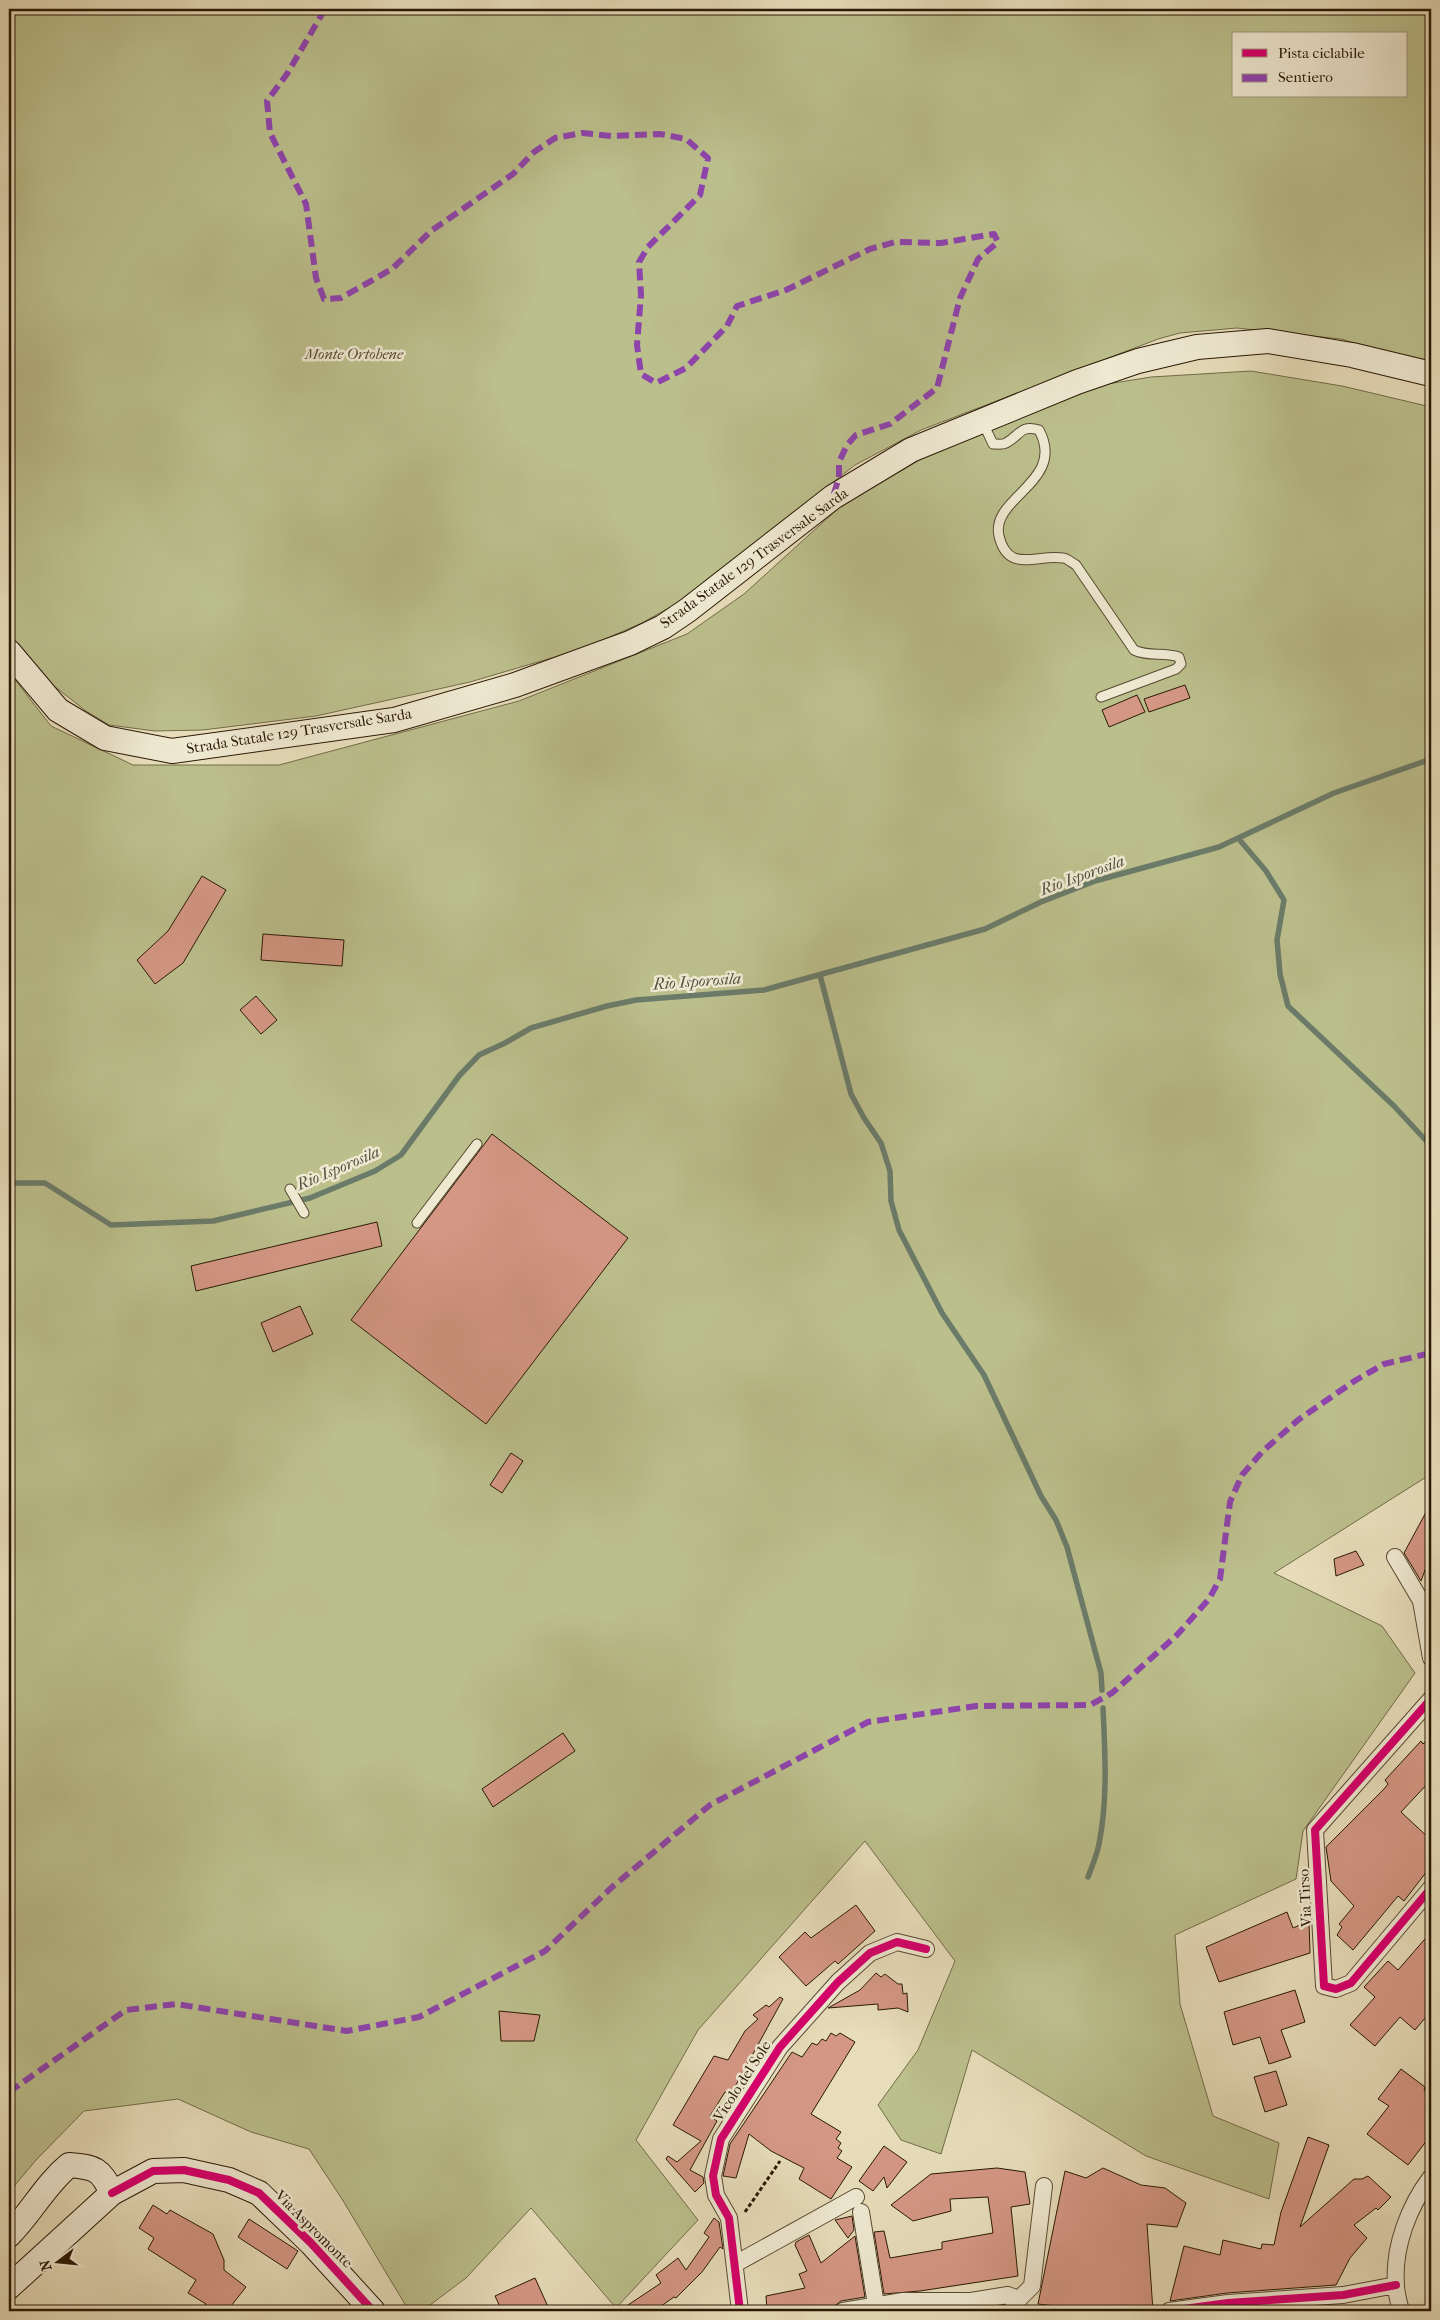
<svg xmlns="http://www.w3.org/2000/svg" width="1440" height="2320" font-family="'IM FELL French Canon',serif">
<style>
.green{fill:#bbbf8c;stroke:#726c48;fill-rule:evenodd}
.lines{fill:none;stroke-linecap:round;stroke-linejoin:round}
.stream{stroke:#6b7b69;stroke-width:5.5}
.building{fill:#d49784;stroke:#2a1905}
.lane-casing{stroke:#594a32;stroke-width:11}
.street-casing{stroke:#594a32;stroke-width:18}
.secondary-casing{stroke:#2a1905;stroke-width:26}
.path{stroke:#2a1905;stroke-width:3;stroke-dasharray:4 2.5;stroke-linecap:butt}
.lane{stroke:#efe9d2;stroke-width:9}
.street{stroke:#efe9d2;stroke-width:16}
.secondary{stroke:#efe9d2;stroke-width:24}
.quiet{stroke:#8e44ad;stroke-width:6;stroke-dasharray:12 6;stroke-linecap:butt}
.cycleway-casing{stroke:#efe9d2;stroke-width:11}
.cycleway{stroke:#d6006c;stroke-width:8}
.labels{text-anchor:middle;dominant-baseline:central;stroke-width:5;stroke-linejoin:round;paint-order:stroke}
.park-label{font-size:15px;font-style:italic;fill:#564b2e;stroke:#efe9d2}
.street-label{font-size:15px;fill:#2a1905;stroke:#efe9d2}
.water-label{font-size:16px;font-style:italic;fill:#50523f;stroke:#efe9d2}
</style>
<rect width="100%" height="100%" fill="#e7ddba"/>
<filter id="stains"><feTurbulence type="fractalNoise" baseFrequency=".004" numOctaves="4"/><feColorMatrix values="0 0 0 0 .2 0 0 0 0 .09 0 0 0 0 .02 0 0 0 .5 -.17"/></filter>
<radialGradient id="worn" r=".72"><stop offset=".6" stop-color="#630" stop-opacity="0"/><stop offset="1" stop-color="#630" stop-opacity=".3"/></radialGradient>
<path class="green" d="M9 9H1431V366L1341 339 1237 328 1180 333 1158 339 921 430 855 465 683 600 642 623 582 649 470 682 316 716 203 730 155 731 109 725 86 711 45 679 9 636ZM1234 34H1406V96H1234Z
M1251 371 1342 386 1431 407V1474L1274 1573 1382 1626 1415 1673 1303 1831 1296 1879 1175 1935 1180 2004 1213 2116 1279 2143 1269 2199 1146 2156 972 2050 941 2154 901 2140 878 2105 918 2050 955 1961 865 1841 698 2030 636 2140 698 2220 616 2308 531 2208 466 2278 422 2311H409L342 2199 309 2149 251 2132 178 2099 84 2111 37 2159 9 2192V672L51 726 133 765H279L519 701 687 634 744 594 842 505 933 452 1101 385 1151 377Z"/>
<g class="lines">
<path class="stream" d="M1238 838 1266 871 1284 900 1277 940 1280 974 1288 1006 1394 1106 1431 1146
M820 975 851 1094 864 1118 881 1143 890 1171 891 1201 899 1230 942 1313 984 1375 1041 1496 1056 1520 1067 1547 1101 1673 1102 1690
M9 1186 15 1183H45L111 1225 213 1221 310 1198 375 1171 401 1155 459 1076 479 1055 505 1043 531 1028 607 1006 636 1000 764 990 985 929 1041 902 1095 881 1219 847 1334 793 1431 759
M1088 1877C1092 1866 1097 1855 1099 1844 1108 1799 1105 1753 1103 1708"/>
</g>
<path class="building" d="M1185 685 1190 698 1149 712 1144 699Z
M1137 695 1145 712 1109 727 1102 710Z
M202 876 226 890 183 963 155 984 137 960 168 931Z
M263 934 344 940 342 966 261 960Z
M256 996 277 1020 261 1034 240 1010Z
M492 1134 628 1238 486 1424 351 1320Z
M377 1222 382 1246 196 1291 191 1266Z
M300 1306 313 1334 273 1352 261 1323Z
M511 1453 523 1461 502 1493 490 1485Z
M1431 1503V1564L1428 1562 1421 1581 1404 1553Z
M1356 1551 1364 1565 1336 1576 1334 1559Z
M563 1733 575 1751 493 1807 482 1789Z
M1431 1735V1780L1401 1812 1431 1840V1866L1404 1901 1398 1896 1353 1950 1337 1935 1342 1927 1339 1924 1354 1906 1331 1881 1326 1847 1384 1789 1388 1784 1385 1780 1421 1741 1423 1744Z
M856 1905 875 1931 838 1964 835 1961 806 1986 779 1957 805 1932 811 1938Z
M1287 1912 1293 1928 1309 1921 1310 1953 1219 1982 1206 1947Z
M1431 1932V2011L1415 2030 1400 2017 1375 2046 1350 2025 1375 1997 1364 1987 1388 1961 1398 1970Z
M876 1973 881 1977 885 1974 898 1984H902L903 1994 907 1993 908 2012 898 2008 878 2010V2004L828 2008 860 1990Z
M1295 1990 1305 2022 1281 2030 1291 2057 1269 2064 1260 2037 1233 2045 1224 2012Z
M780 1997 783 1999 731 2094 725 2092 710 2116 717 2121 690 2170 703 2177 704 2183 695 2192 666 2159 668 2156 677 2162 701 2141 673 2125 714 2056 728 2060 745 2031 758 2019 753 2015 766 2005 769 2007Z
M499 2011 540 2015 534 2041H501Z
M831 2033 836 2036 840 2033 855 2042 811 2114 841 2132 836 2139 841 2143 838 2148 842 2151 837 2158 852 2167 831 2199 799 2179 804 2168 771 2151 749 2134 736 2178 723 2176 730 2144 792 2052 802 2057 812 2043 817 2045 822 2039 826 2041Z
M1401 2069 1425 2087 1424 2090 1431 2095V2135L1408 2165 1367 2134 1389 2106 1378 2099Z
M1276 2071 1287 2105 1265 2112 1254 2077Z
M1308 2137 1329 2145 1300 2227 1354 2179H1362L1368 2176 1391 2197 1378 2210 1376 2208 1354 2225 1367 2238 1350 2258 1336 2285 1227 2293 1170 2301 1184 2246 1220 2255 1223 2240 1261 2249 1262 2244 1274 2245 1281 2212Z
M884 2146 907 2162 887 2188 884 2177 873 2191 859 2181Z
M997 2168 1025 2172 1030 2204 1011 2207 1018 2276 920 2291 884 2294 874 2232 884 2231 890 2258 942 2249V2242L993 2233 988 2197 950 2199 951 2211 913 2221 891 2205 931 2174Z
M1103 2168 1141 2185 1165 2188 1186 2203 1177 2227 1147 2224 1153 2311H1098L1038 2304 1065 2171 1086 2178Z
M153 2205 167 2214 170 2210 213 2234 224 2260V2270L246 2287 227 2311H200L206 2304 188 2293 196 2280 148 2249 154 2238 139 2228Z
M852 2216 854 2230 848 2238 835 2220Z
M714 2218 719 2222 723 2249 720 2247 702 2272 676 2298 674 2297 654 2311H619L661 2283 656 2275 678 2258 686 2270 709 2237 704 2233Z
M249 2219 298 2251 287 2269 238 2237Z
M809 2235 821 2263 855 2236 865 2297 841 2301 828 2311H767L766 2296 805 2288 799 2274 807 2271 795 2245 796 2242Z
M535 2278 550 2311H502L495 2296Z
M1326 2306 1324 2311H1254Z"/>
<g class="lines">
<defs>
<path id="lane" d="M983 423 993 444C997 444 1003 445 1006 443 1020 436 1020 424 1039 430 1067 482 990 497 999 536 1008 574 1036 554 1063 558 1067 558 1072 563 1076 565L1134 650C1148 657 1163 652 1179 657L1181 664 1176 669 1101 697
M290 1189 304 1213
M417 1223 477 1144"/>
<path id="street" d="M1395 1557 1421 1601 1431 1658
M1431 1699 1315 1830 1324 1986 1336 1989 1351 1983 1431 1888
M861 2212 876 2305
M735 2264 856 2197
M1016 2302 1032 2286 1044 2186
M972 2310 971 2301 1008 2295 1013 2297 1015 2311
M740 2311 729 2218 716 2195 713 2176 721 2139 780 2047 838 1982 870 1953 897 1942 926 1949
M843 2311 903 2301H971
M1169 2311 1228 2303 1343 2295 1396 2285
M1401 2311C1399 2303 1396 2293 1396 2285 1393 2247 1409 2206 1431 2177"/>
<path id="secondary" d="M9 652 58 710 105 738 172 751 394 720 515 685 630 643 663 627 688 610 833 497 911 450 1077 382 1138 361 1197 347 1268 341 1352 355 1431 374
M9 2235C31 2213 45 2185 69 2165 95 2167 101 2169 112 2193
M9 2287 112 2193 153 2171 184 2170 229 2180 259 2193 311 2243 373 2311"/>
</defs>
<use href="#lane" class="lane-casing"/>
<use href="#street" class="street-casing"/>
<use href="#secondary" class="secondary-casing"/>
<path class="path" d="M745 2212 780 2161"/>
<use href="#lane" class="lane"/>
<use href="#street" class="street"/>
<use href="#secondary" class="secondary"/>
<path class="quiet" d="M325 9 287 74 267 101 270 133 306 204 316 278 324 299 341 298 392 269 431 231 513 174 534 152 555 138 582 133 612 136 660 134 686 139 708 158 700 195 648 247 639 262 641 295 637 345 641 374 656 383 686 368 727 326 737 306 786 290 870 249 895 242 941 243 994 234 998 242 978 259 960 298 937 388 890 424 856 435 847 445 839 462V477L833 497
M9 2092 126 2010 176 2004 347 2031 419 2017 545 1951 611 1888 710 1805 868 1722 976 1706 1090 1705 1112 1693 1176 1636 1209 1599 1220 1579 1230 1502 1242 1475 1262 1452 1298 1420 1356 1380 1384 1364 1431 1353"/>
<defs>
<path id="cycleway" d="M1431 1699 1315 1830 1324 1986 1336 1989 1351 1983 1431 1888
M112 2193 153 2171 184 2170 229 2180 259 2193 311 2243 373 2311
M740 2311 729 2218 716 2195 713 2176 721 2139 780 2047 838 1982 870 1953 897 1942 926 1949
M1169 2311 1228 2303 1343 2295 1396 2285"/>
</defs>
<use href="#cycleway" class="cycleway-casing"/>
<use href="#cycleway" class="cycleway"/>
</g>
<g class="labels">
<g class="park-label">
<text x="354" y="354">Monte Ortobene</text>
</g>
<g class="street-label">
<text transform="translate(754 558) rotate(-36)">Strada Statale 129 Trasversale Sarda</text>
<text transform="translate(299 731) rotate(-9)">Strada Statale 129 Trasversale Sarda</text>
<text transform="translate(1305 1898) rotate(-93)">Via Tirso</text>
<text transform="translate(742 2081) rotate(-57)">Vicolo del Sole</text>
<text transform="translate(314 2229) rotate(45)">Via Aspromonte</text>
</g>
<g class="water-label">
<text transform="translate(1082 875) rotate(-20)">Rio Isporosila</text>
<text transform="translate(697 981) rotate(-4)">Rio Isporosila</text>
<text transform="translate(338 1168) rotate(-23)">Rio Isporosila</text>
</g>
</g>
<rect width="1440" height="2320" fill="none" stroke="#e7ddba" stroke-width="30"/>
<rect x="10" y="10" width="1420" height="2300" fill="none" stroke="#2a1905" stroke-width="2.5"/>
<rect x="15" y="15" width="1410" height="2290" fill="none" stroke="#2a1905"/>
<rect x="1232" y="32" width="175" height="65" fill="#efe9d2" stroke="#a09680"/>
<rect x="1242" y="49" width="25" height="8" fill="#d6006c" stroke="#a09680"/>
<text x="1278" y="58" font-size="15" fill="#2a1905">Pista ciclabile</text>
<rect x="1242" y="74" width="25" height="8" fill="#8e44ad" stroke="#a09680"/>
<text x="1278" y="82" font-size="15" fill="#2a1905">Sentiero</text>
<g transform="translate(58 2262) rotate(254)" stroke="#efe9d2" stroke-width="4" paint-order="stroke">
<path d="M0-4L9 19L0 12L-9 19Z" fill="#2a1905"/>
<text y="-8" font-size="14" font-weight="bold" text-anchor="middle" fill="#2a1905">N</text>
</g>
<rect width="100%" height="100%" filter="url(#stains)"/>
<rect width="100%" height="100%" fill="url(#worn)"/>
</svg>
